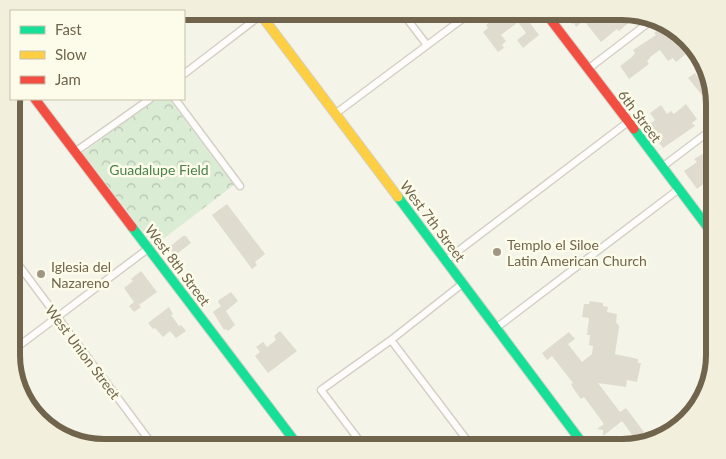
<svg xmlns="http://www.w3.org/2000/svg" width="726" height="459" font-family="Lato,sans-serif">
<style>
.forest{fill:url(#forest-crowns)}
.building{fill:#dfdbcf}
.lines{fill:none;stroke-linecap:round;stroke-linejoin:round}
.street-casing{stroke:#d3d1c6;stroke-width:9}
.fast-casing{stroke:#d2d0c5;stroke-width:11}
.slow-casing{stroke:#d2d0c5;stroke-width:11}
.jam-casing{stroke:#d2d0c5;stroke-width:11}
.street{stroke:#fefdfc;stroke-width:6}
.fast{stroke:#16e098;stroke-width:9}
.slow{stroke:#ffcf43;stroke-width:9}
.jam{stroke:#f24e42;stroke-width:9}
.poi-dot{fill:#9f9783;stroke:#fdfcea;stroke-width:2}
.labels{text-anchor:middle;dominant-baseline:central;stroke-width:5;stroke-linejoin:round;paint-order:stroke}
.street-label{font-size:14px;fill:#70654c;stroke:#fdfcea}
.park-label{font-size:14px;fill:#4b804d;stroke:#fdfcea}
.poi-label{font-size:14px;fill:#70654c;stroke:#fdfcea;text-anchor:start}
.rim{fill:none;stroke:#70654c;stroke-width:6}
</style>
<defs>
<pattern id="forest-crowns" width="20" height="18" patternUnits="userSpaceOnUse" patternTransform="scale(1.25)"><rect width="20" height="18" fill="#dbecd5"/><path d="M2 6a3 3 0 1 1 6 0M12 15a3 3 0 1 1 6 0" fill="none" stroke="#b6c3af"/></pattern>
</defs>
<rect width="100%" height="100%" fill="#f5f4e9"/>
<path class="forest" d="M155 99H169L234 185 154 246 83 153Z"/>
<path class="building" d="M493 11H521L539 35 523 48 517 40 526 33 518 22 501 35 506 41 502 45 504 48 498 52 483 32 488 28 486 25 497 16Z
M568 11H574L582 22 576 27 574 23 572 24 565 14Z
M600 11H623L637 16 619 31 617 29 601 42 585 22Z
M670 26 673 27 692 49 676 62 673 58 668 61 660 50 650 57V58L647 61 649 64 629 79 620 66 632 57 635 53 633 50 656 35 654 33 662 27 664 30Z
M695 73 705 86 708 83 712 88 715 97V106L709 100 707 101 688 78Z
M686 104 697 119 692 123 695 126 663 148 657 140 660 137 650 124 655 120 650 113 661 105 667 114 671 111 674 114Z
M715 147V166L703 175 707 181 697 189 684 171 697 162 694 159Z
M227 204 265 254 255 262 257 265 252 269 212 215Z
M183 236H186L191 243 178 253 171 255 167 251 168 248Z
M141 271 157 292 139 305 141 307 134 312 129 306 134 302 124 288 133 281 131 279Z
M231 292 238 301 226 311 235 325 228 331 226 329 224 330 213 312 221 306 218 302 219 300Z
M590 301 603 303V306L608 307 607 312 617 314 616 323 618 324 619 327 615 354 638 359V363H641L637 382 627 380 626 387 598 383 620 412 626 408 644 432 635 439 622 421 603 436V430L597 429 604 424 584 397 581 399 573 388 571 384 573 383 552 356 547 360 542 353 569 332 575 339 568 344 582 362 592 354 593 346 589 345 590 335H587L589 318 582 317 584 304H589Z
M169 307 173 314 171 315 179 326 181 325 186 331 176 338 170 331 163 337 155 328 153 329 148 323Z
M280 331 297 351 268 373 255 356 260 352 256 347 263 342 267 347 276 340 274 336Z"/>
<g class="lines">
<defs>
<path id="street" d="M401 11 427 45
M588 69 652 20
M184 74 261 15
M175 99 240 186
M335 114 473 11
M75 152 150 99
M662 167 715 127
M12 256 155 448
M445 261 628 122
M496 328 679 189
M391 340 473 448
M12 351 149 248
M365 448 321 390 391 340 462 284"/>
<path id="fast" d="M634 129 715 237
M398 197 586 448
M132 227 300 448"/>
<path id="slow" d="M258 11 398 197"/>
<path id="jam" d="M544 11 634 129
M35 99 132 227"/>
</defs>
<use href="#street" class="street-casing"/>
<use href="#fast" class="fast-casing"/>
<use href="#slow" class="slow-casing"/>
<use href="#jam" class="jam-casing"/>
<use href="#street" class="street"/>
<use href="#fast" class="fast"/>
<use href="#slow" class="slow"/>
<use href="#jam" class="jam"/>
</g>
<g class="poi-dot">
<circle cx="497" cy="252" r="5"/>
<circle cx="41" cy="274" r="5"/>
</g>
<g class="labels">
<g class="street-label">
<text transform="translate(640 116) rotate(53)">6th Street</text>
<text transform="translate(433 221) rotate(53)">West 7th Street</text>
<text transform="translate(178 265) rotate(53)">West 8th Street</text>
<text transform="translate(83 352) rotate(53)">West Union Street</text>
</g>
<g class="park-label">
<text x="159" y="169">Guadalupe Field</text>
</g>
<g class="poi-label">
<text x="507" y="244">Templo el Siloe<tspan x="507" dy="16">Latin American Church</tspan></text>
<text x="51" y="266">Iglesia del<tspan x="51" dy="16">Nazareno</tspan></text>
</g>
</g>
<path d="M0 0H726V459H0ZM104 20H622A84 84 0 0 1 706 104V355A84 84 0 0 1 622 439H104A84 84 0 0 1 20 355V104A84 84 0 0 1 104 20Z" fill="#f2f0dd" fill-rule="evenodd"/>
<path class="rim" d="M104 20H622A84 84 0 0 1 706 104V355A84 84 0 0 1 622 439H104A84 84 0 0 1 20 355V104A84 84 0 0 1 104 20Z"/>
<rect x="10" y="10" width="175" height="90" fill="#fdfcea" stroke="#c5c0ab"/>
<rect x="20" y="26" width="25" height="8" fill="#16e098" stroke="#c5c0ab"/>
<text x="55" y="35" font-size="15" fill="#70654c">Fast</text>
<rect x="20" y="51" width="25" height="8" fill="#ffcf43" stroke="#c5c0ab"/>
<text x="55" y="60" font-size="15" fill="#70654c">Slow</text>
<rect x="20" y="76" width="25" height="8" fill="#f24e42" stroke="#c5c0ab"/>
<text x="55" y="85" font-size="15" fill="#70654c">Jam</text>
</svg>
